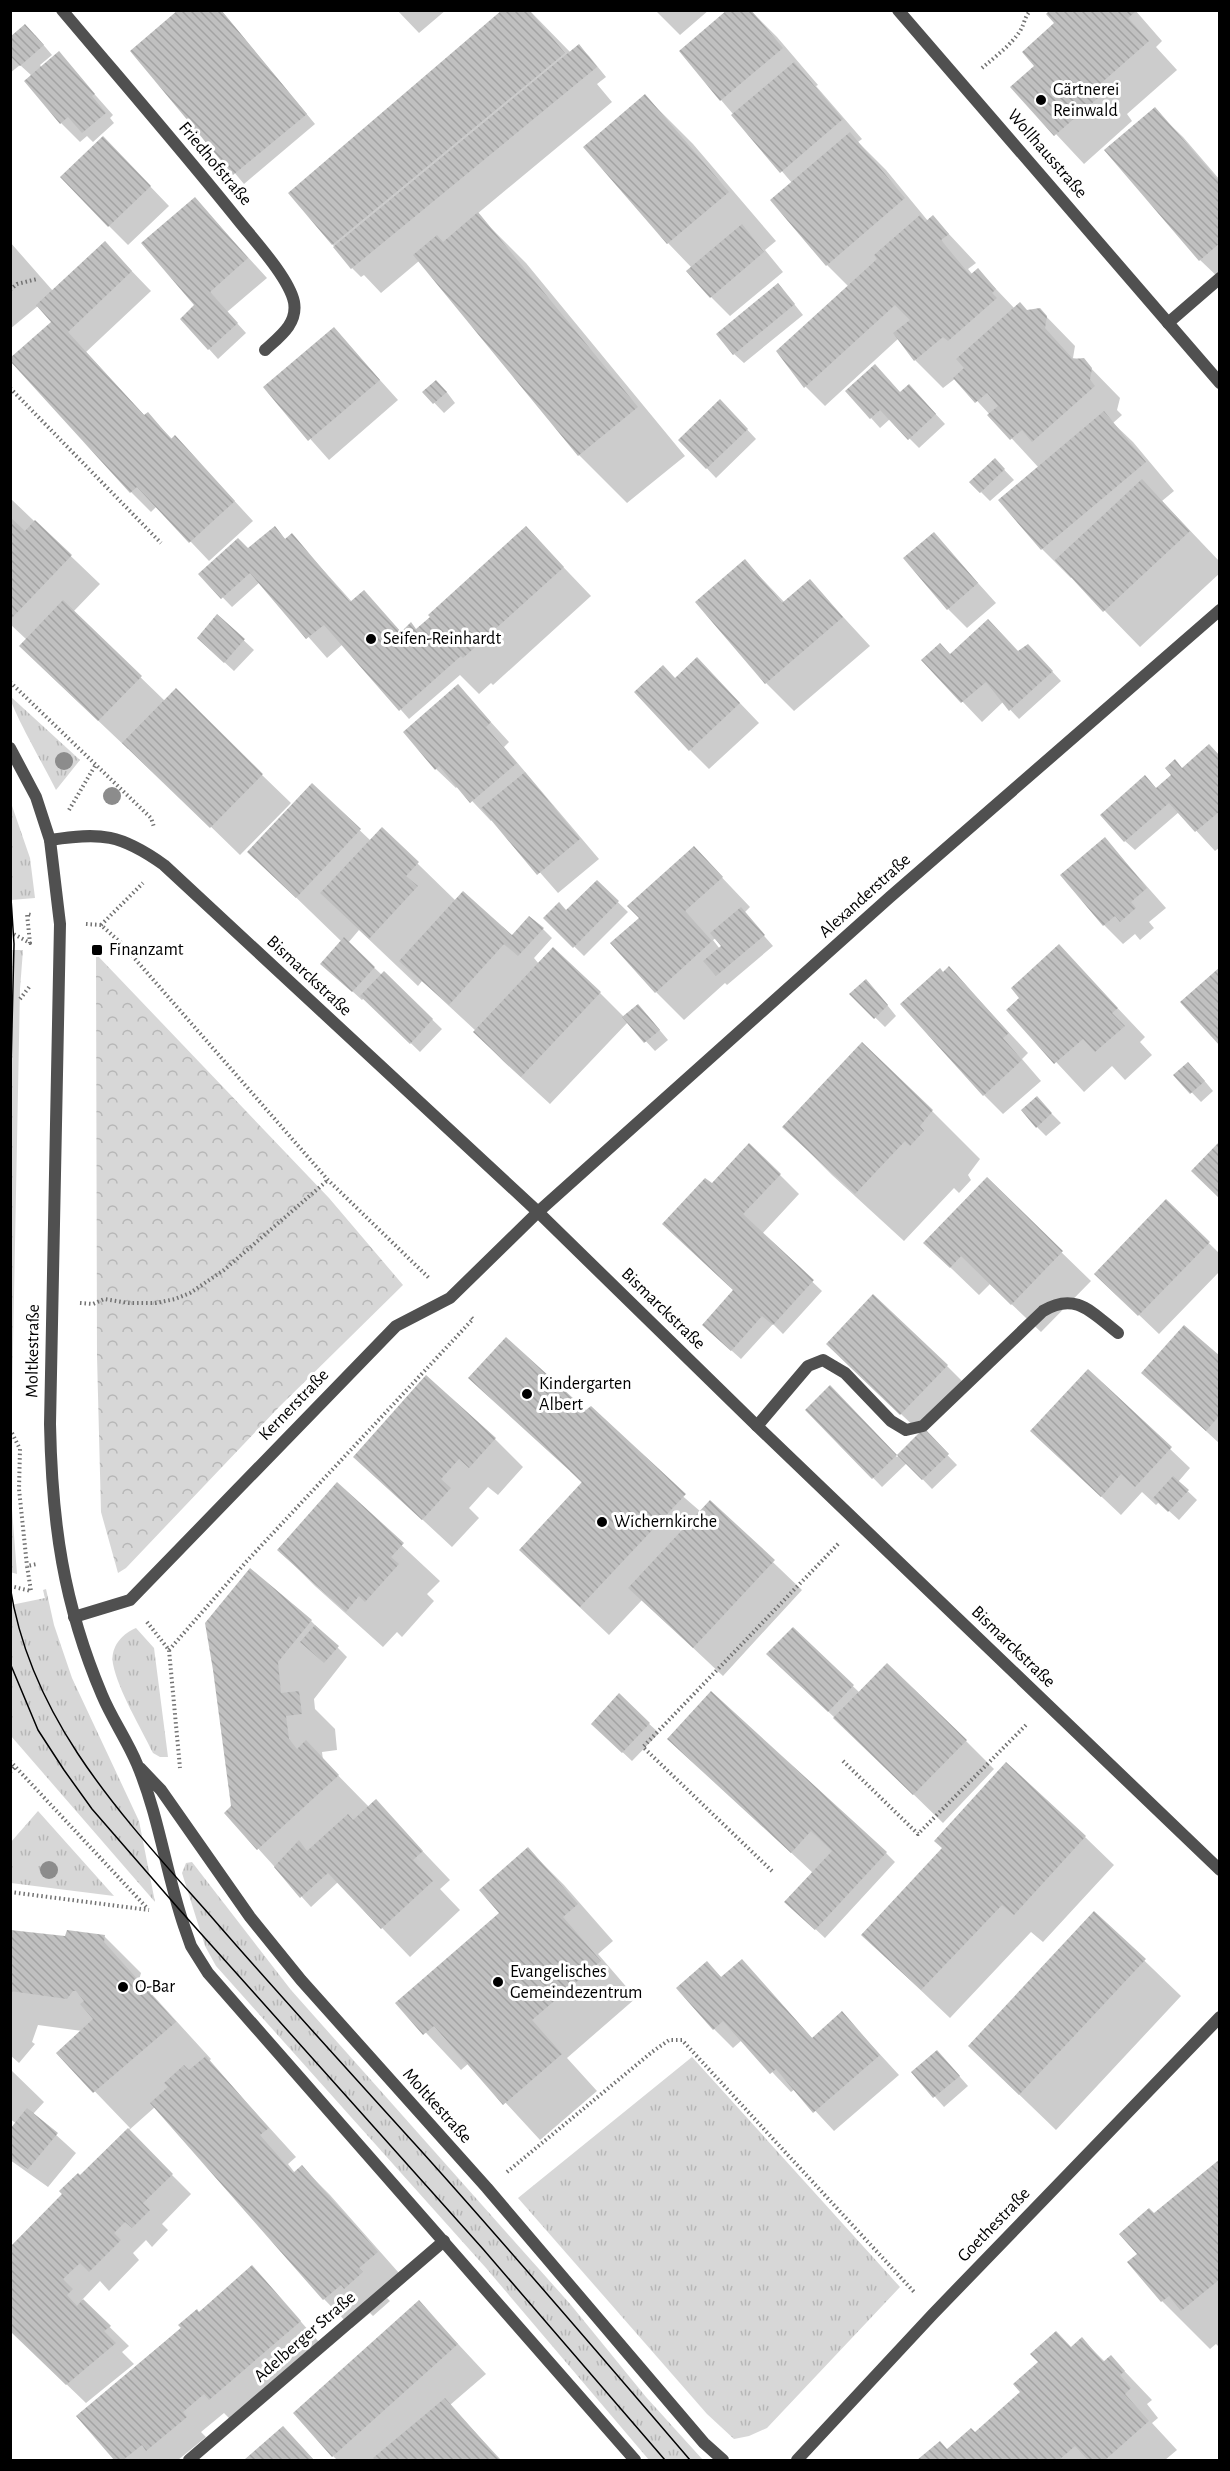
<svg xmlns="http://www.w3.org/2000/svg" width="1230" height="2471" font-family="'Alegreya Sans',sans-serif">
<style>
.grass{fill:url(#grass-tufts)}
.park{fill:url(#park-crowns)}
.shadow{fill:#0003;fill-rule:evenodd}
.building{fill:url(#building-back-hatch)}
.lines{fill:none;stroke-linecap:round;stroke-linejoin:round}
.path{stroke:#727272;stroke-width:4;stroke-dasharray:1.5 3;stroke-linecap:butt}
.service{stroke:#505050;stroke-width:12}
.minor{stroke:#505050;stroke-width:12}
.tertiary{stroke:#505050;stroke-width:12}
.tram{stroke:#000;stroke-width:1.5}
.tree{fill:#8c8c8c}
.poi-dot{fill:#000;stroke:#fff;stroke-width:2}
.labels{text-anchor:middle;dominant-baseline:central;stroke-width:6;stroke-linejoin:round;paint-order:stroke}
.poi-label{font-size:18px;fill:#000;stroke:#fff;text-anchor:start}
.street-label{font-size:18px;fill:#000;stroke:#fff}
</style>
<defs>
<pattern id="grass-tufts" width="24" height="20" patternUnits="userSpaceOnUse" patternTransform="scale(1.5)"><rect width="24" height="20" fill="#d7d7d7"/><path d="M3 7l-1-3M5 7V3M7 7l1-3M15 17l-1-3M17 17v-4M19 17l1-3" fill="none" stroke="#b7b7b7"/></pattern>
<pattern id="park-crowns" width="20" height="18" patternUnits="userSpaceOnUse" patternTransform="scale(1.5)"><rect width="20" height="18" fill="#d7d7d7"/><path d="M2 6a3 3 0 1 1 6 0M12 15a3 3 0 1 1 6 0" fill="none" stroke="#b7b7b7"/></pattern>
<pattern id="building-back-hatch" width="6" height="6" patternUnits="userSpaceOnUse" patternTransform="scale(1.5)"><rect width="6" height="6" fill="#c0c0c0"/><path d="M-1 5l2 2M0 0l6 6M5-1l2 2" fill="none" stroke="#a3a3a3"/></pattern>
</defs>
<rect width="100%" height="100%" fill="#fff"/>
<path class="grass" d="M10 696 80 760 56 790C48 773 10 707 10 696Z
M10 800 30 858 35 898 11 900Z
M10 950H23L20 989 11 1449V1496L17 1574 10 1572Z
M46 1589 54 1625 72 1678 139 1821 155 1902 11 1736V1605L45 1598 43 1590Z
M136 1628 154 1648 168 1757H160L153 1753C141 1728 118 1690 113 1664 110 1647 122 1634 136 1628Z
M38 1811 114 1896 11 1883V1842Z
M192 1862 291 1990 571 2305 646 2397 703 2460H649L486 2268 216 1966 205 1946 182 1873 186 1863Z
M692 2057 900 2287 767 2428 749 2436 734 2439 707 2414 518 2198Z"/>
<path class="park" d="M96 954 329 1198 403 1285 280 1406 126 1568 118 1573 101 1512 97 1356Z"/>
<path class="shadow" d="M221 10 315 124 244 184 132 51Z
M397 10H446L419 33Z
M529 10 571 53 579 46 589 56 606 77 597 84 612 102 477 214 526 263 685 456 627 503 579 455 419 261 381 293 364 275 361 277 352 268 290 193Z
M655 10H709L680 35Z
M750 10 777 37 818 85 816 86 862 139 858 142 886 170 928 221 933 217 976 263 968 269 973 275 978 270 1015 309 1027 311 1040 310 1075 346 1073 358 1083 360 1120 398 1117 410 1122 415 1113 423 1133 442 1174 491 1162 501 1220 562V573L1140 647 1072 577 1071 578 1042 549 1001 500 1039 468 956 378 943 388 915 360 899 338 825 406 806 387 778 351 849 287 827 265 772 200 792 183 721 100Z
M1052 10H1135L1162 41 1156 47 1177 70 1127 114 1132 121 1084 164 1012 87 1036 66 1056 23Z
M35 35 52 55 40 65 42 68 59 54 113 115 110 118 114 123 93 142 87 136 80 142 61 123 32 76 20 65 10 73V39Z
M645 96 693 144 776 241 765 250 783 272 730 316 711 297 692 268 668 243 585 147Z
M1154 109 1183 137 1220 180V279L1200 260Z
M122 157 169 206 128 245 109 226Z
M195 199 267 278 227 312 246 333 218 359 182 319 197 306Z
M10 242 53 291 124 263 151 291 86 352 145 416 148 414 173 440 194 457 253 521 209 561 157 506 151 512 131 492 11 360 53 322 38 306 10 329Z
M787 295 803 315 744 363 734 354Z
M334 329 398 400 329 460 265 388Z
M446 391 455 403 444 413 424 392Z
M847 391 918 395 945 424 919 448 890 419 880 428Z
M729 410 756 439 716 478 680 440Z
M995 460 1014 480 990 501 981 492Z
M10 498 100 584 73 612 165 701 262 775 291 803 240 855 129 747 128 749 50 675 27 640 10 624Z
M275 528 286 540 292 535 352 602 363 592 402 633 417 630 526 528 591 596 493 685 491 683 479 694 460 675 409 719 343 644 327 658 260 582 232 607 200 574 248 550Z
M934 534 996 603 967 628 948 609Z
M745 561 785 603 810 581 870 646 794 711 766 683Z
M218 616 254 650 234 671 208 647Z
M1019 652 1038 656 1061 681 1019 719 1003 702 982 722 923 660 951 655Z
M675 679H717L759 723 709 769 690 750Z
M458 686 509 742 504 747 599 859 558 893 493 819 491 821 458 786 456 788 436 769Z
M1220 757V847L1215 851 1179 812 1135 850 1125 841 1155 789 1183 769Z
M312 785 371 841 382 829 456 901 512 937 543 929 552 938 534 958 539 964 600 993 624 1017 647 1015 668 1040 655 1051 628 1022 550 1104 503 1061 475 1032 476 1031 422 981 418 986 359 930 348 943 382 975 384 973 442 1029 420 1052 364 998 362 1000 332 973 342 942 249 852Z
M1105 839 1166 908 1149 922 1154 928 1140 940 1135 934 1123 944 1104 925Z
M694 848 750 907 744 913 773 946 727 985 725 983 684 1020 656 992 641 918ZM716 938 723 947 720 949 713 940Z
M597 882 628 912 584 956 545 918 567 912Z
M1059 946 1145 1037 1140 1042 1152 1055 1125 1080 1112 1066 1084 1092 1008 1010 1022 998Z
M943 974 968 988 1028 1053 1022 1059 1041 1081 1003 1114 984 1095Z
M876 991 896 1016 885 1027 851 994Z
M1198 1073 1213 1091 1201 1102 1175 1075Z
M1046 1108 1061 1123 1046 1136 1037 1127Z
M932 1111 980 1159 968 1175 971 1180 959 1193 954 1188 904 1241 832 1175 784 1127Z
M780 1175 799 1194 762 1234 822 1291 783 1334 773 1324 741 1359 713 1334 735 1290 712 1186Z
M987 1180 1091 1281 1041 1332 990 1284 979 1295 925 1243Z
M1166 1201 1220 1254V1271L1159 1334 1116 1293Z
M1220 1358V1444L1143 1373Z
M847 1363 947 1366 966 1385 923 1430 957 1465 932 1489 907 1463 882 1487 807 1410 830 1388 897 1457 921 1433Z
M1088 1371 1190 1468 1178 1482 1197 1500 1179 1520 1159 1502 1156 1505 1142 1492 1121 1515 1052 1450Z
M587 1413 701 1512 710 1502 802 1590 723 1676 642 1600 609 1635 550 1579 583 1484 570 1471Z
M495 1439 523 1467 498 1495 488 1487 469 1508 479 1518 452 1547 355 1457Z
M337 1485 440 1581 427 1594 434 1601 402 1637 397 1632 383 1647 315 1586 279 1550Z
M311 1621 347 1657 314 1699 315 1709 335 1729 337 1750 322 1752 323 1760 369 1807 375 1801 450 1880 440 1889 460 1910 410 1957 338 1882 311 1907 226 1813 233 1807 215 1670Z
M793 1629 860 1693 966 1741 994 1769 943 1823 769 1654Z
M619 1696 659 1733 632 1761 602 1733Z
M669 1739 886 1853 895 1862 825 1938 796 1911 813 1873Z
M1085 1837 1114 1865 1043 1942 1031 1932 950 2018 892 1963 944 1849Z
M528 1849 564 1885 613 1941 598 1954 636 1998 567 2058 597 2091 540 2140 469 2063 461 2070 398 2003 501 1913Z
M1095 1913 1181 1996 1056 2130 1006 2082Z
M10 1931 66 1938 68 1932 105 1937 141 1973 139 1980 211 2059 209 2061 296 2157 288 2164 295 2173 302 2167 330 2195 406 2281 387 2298 390 2301 373 2316 370 2313 352 2328 324 2299 155 2107 128 2131 191 2194 162 2224 168 2230 152 2247 146 2240 133 2253 139 2260 109 2291 100 2281 82 2300 129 2346 122 2352 134 2364 86 2403 10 2330 80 2177 130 2128 58 2053 82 2031 38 2025 32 2042 35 2044 19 2063 10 2055Z
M742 1961 813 2039 842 2013 899 2075 834 2131 795 2089 791 2092 742 2040 733 2048 714 2029 707 1963 722 1978Z
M946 2061 968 2086 944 2107 913 2072Z
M10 2069 44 2102 33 2114 76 2153 48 2187 10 2160V2131L17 2124 10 2119Z
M1220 2161V2348L1216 2344 1210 2349 1162 2301 1139 2255 1154 2215Z
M252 2267 319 2342 230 2419 224 2413 201 2432 206 2437 178 2460H116L78 2416Z
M419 2302 486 2374 450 2405 501 2460H337L333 2456Z
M1082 2339 1105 2362 1111 2357 1152 2400 1147 2404 1158 2418 1152 2423 1177 2450 1165 2460H920L940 2443 947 2450 975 2434Z
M283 2428 314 2460H246Z"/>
<path class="building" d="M178 10H221L307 114 233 175 130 51Z
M502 10H529L565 53 332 245 288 193Z
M727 10H751L783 48 720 101 679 51Z
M1050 10H1134L1135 12 1128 18 1149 41 1099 85 1105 92 1054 136 1010 87 1034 66 1022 52 1054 23 1046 14Z
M25 24 44 45 20 66 10 56V37Z
M579 44 597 67 351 269 333 247Z
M59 51 95 94 92 96 106 113 82 133 68 117 60 124 24 81Z
M794 62 843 119 780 173 731 115Z
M645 94 729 192 667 244 583 147Z
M1155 107 1220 182V243L1199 261 1104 150Z
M850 132 905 198 826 266 770 200Z
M103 136 151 186 108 227 60 177Z
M195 197 248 258 210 292 238 323 208 350 180 319 194 305 141 243Z
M478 212 638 407 578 456 413 255 437 235 443 242Z
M920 215 925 222 933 215 949 234 941 240 970 275 978 268 996 289 992 293 997 298 948 341 943 337 914 361 893 333 910 320 895 305 804 388 776 351 877 259 874 255Z
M742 224 764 252 710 298 686 271Z
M105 241 132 271 68 332 144 415 148 412 171 439 175 435 235 501 189 543 137 487 130 493 10 361V358L51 322 36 305Z
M778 283 795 304 733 355 716 334Z
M1020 302 1027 310 1040 308 1047 316 1045 328 1073 359 1084 358 1092 368 1090 380 1095 386 1032 442 1022 430 1010 440 987 415 998 406 987 393 975 403 953 378 964 368 956 359Z
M334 327 380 380 308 441 263 387Z
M875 364 900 392 909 384 936 414 908 440 880 410 870 419 845 391Z
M436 380 447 392 433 404 422 392Z
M720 399 748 429 706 469 678 440Z
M1104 411 1146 462 1041 550 998 500Z
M995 458 1005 469 980 493 969 482Z
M1142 479 1190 531 1103 612 1055 560Z
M10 517 25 531 35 520 72 555 10 620Z
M275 526 285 539 292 533 350 602 364 590 401 632 411 622 416 629 430 617 428 615 526 526 564 567 463 658 461 656 399 711 324 625 306 639 250 573 221 599 198 574 238 538 248 548Z
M934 532 978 583 947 610 903 558Z
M745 559 782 603 810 579 843 617 765 684 695 602Z
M63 600 142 676 98 721 19 646Z
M217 614 245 639 224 663 197 638Z
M988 619 1018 651 1028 644 1053 671 1009 711 986 682 961 703 921 660 940 643 950 654Z
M697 657 740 703 689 751 634 692 663 665 675 678Z
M458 684 491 722 486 727 517 763 470 803 439 766 435 770 403 732Z
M176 688 263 774 210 828 122 743Z
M1209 744 1220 756V811L1195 832 1169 803 1124 842 1100 815 1145 775 1156 788 1171 775 1165 768 1175 759 1182 768Z
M525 772 580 839 537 875 481 808Z
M312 783 361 829 296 898 247 852Z
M382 827 419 862 406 876 418 886 369 939 320 893Z
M1105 837 1147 888 1131 902 1136 908 1120 922 1115 916 1103 926 1060 875Z
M694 846 723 877 685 911 712 941 655 993 610 943 639 918 627 906Z
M597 880 619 901 573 948 543 918 559 902 566 910Z
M463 891 512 935 529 916 544 928 518 956 504 944 449 1005 399 961Z
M741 907 765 935 716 976 703 961 721 946 710 933Z
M344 937 375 967 352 992 320 964Z
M1059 944 1118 1008 1112 1013 1125 1026 1095 1052 1083 1039 1054 1064 1006 1010 1019 998 1011 988Z
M553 947 601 992 521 1077 473 1032Z
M949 966 1009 1033 1003 1038 1022 1060 983 1096 900 1004 940 968 943 972Z
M1220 967V1046L1180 1002Z
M384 971 433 1019 410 1044 360 996Z
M866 979 888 1005 874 1019 849 994Z
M638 1004 660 1030 644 1043 622 1017Z
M862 1042 933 1110 920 1126 924 1131 910 1146 905 1141 855 1194 782 1127Z
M1188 1062 1205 1081 1190 1094 1173 1075Z
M1037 1096 1052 1113 1036 1128 1021 1110Z
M1220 1141V1199L1191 1171Z
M749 1143 781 1174 743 1214 814 1280 773 1325 762 1316 731 1351 702 1325 733 1290 662 1224 705 1178 712 1183Z
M987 1177 1063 1251 1011 1305 961 1256 950 1268 923 1243Z
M1166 1199 1210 1242 1138 1316 1094 1274Z
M873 1294 948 1365 900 1415 826 1344Z
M1184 1325 1220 1356V1415L1206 1431 1141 1373Z
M506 1337 586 1410 591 1406 686 1494 580 1607 519 1550 582 1482 468 1378Z
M1088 1369 1172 1447 1135 1487 1121 1474 1101 1497 1030 1431Z
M426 1375 496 1438 469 1468 459 1459 441 1479 451 1488 422 1520 353 1457Z
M830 1385 897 1455 872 1479 805 1410Z
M924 1428 949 1454 922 1480 897 1455Z
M1173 1476 1189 1490 1168 1512 1153 1498Z
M337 1482 404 1543 391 1557 399 1564 365 1602 359 1596 346 1612 277 1550Z
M710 1500 775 1560 693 1648 628 1588Z
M250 1568 312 1620 278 1662 281 1693 299 1691 302 1714 286 1716 289 1739 297 1749 306 1740 339 1775 257 1850 224 1813 231 1806 213 1670 205 1623Z
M315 1625 339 1646 324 1663 300 1642Z
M793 1627 854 1685 828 1712 766 1654Z
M887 1663 967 1740 913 1795 833 1718Z
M711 1691 887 1852 815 1930 784 1902 832 1851 811 1831 791 1853 667 1739Z
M619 1693 650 1723 622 1753 591 1724Z
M1006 1762 1086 1836 1014 1915 1002 1905 921 1990 861 1935 942 1848 934 1841Z
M376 1799 423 1851 413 1860 433 1881 381 1929 328 1873 300 1898 274 1867 299 1840 307 1851 348 1814 353 1820Z
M528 1847 578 1904 563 1917 601 1961 532 2020 562 2054 503 2105 434 2026 423 2035 395 2003 499 1913 479 1890Z
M1094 1911 1146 1959 1019 2095 968 2046Z
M10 1930 65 1936 67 1930 105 1935 104 1942 176 2022 93 2093 56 2053 93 2019 80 2004 84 2001 76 1991H73L67 1999 10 1991Z
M742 1959 812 2038 842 2011 880 2055 813 2113 776 2069 770 2074 723 2021 713 2030 676 1988 707 1961 721 1977Z
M937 2050 960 2076 933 2098 911 2072Z
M206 2056 269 2128 260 2135 293 2173 302 2165 378 2252 359 2268 363 2272 344 2289 341 2285 323 2300 150 2103 168 2087 164 2083 184 2065 189 2070Z
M27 2108 58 2133 28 2169 10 2157V2129Z
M128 2128 173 2174 143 2203 150 2210 132 2228 125 2222 114 2233 121 2240 89 2272 80 2263 63 2279 73 2289 67 2295 77 2306 83 2299 111 2326 104 2331 116 2343 66 2385 10 2331V2247L62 2194 59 2191 78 2173 80 2175Z
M1220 2159V2279L1181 2311 1169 2296 1161 2302 1127 2262 1137 2254 1119 2234 1149 2208 1154 2213Z
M252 2265 301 2321 209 2400 204 2394 183 2412 187 2417 146 2451 142 2445 123 2460H114L76 2416 181 2328 178 2325 197 2309 199 2312Z
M419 2300 458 2344 332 2457 293 2413Z
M1056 2331 1071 2347 1082 2337 1103 2362 1111 2355 1125 2371 1120 2375 1131 2388 1125 2394 1149 2421 1105 2460H1088L1075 2446 1059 2460H917L940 2441 947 2449 971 2428 975 2432 1020 2392 1013 2384 1038 2362 1030 2354Z
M445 2398 500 2460H375L373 2458Z
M283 2426 314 2460H244Z"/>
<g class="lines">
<path class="path" d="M982 68C995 57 1011 45 1020 31 1025 23 1024 17 1031 10
M10 290 17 284 37 279
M10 388 161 543
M10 682 151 818 154 827
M69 810 96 764
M86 924 101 925 122 944 328 1180 430 1279
M101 925 143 883
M10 932 30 943 27 914 31 915
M20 999 30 986
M80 1303 93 1304 104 1299 129 1303H156L175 1299 190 1293 224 1270 328 1180
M12 1433 20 1449 19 1489 27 1566
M10 1586 31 1591 27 1566 37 1564
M147 1622 169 1650 180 1768
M169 1650 246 1562 473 1319 471 1317
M10 1761 148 1909
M843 1761 918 1834 1027 1724
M10 1772 15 1767
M772 1871 643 1747 839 1543
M10 1892 149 1910
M507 2172 652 2052 669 2040H682L915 2293"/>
<path class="service" d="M62 10C121 80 181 149 238 220 254 240 289 278 294 302 298 324 279 337 265 350
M1168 323 1220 278
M757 1426 808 1366 823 1360 845 1373 891 1421 906 1430 923 1426 1043 1311C1076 1291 1092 1313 1118 1333"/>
<path class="minor" d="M898 10 1220 383
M50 840C101 832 121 834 164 865L538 1212 757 1426 1220 1870
M74 1617 130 1600 396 1326 450 1298 538 1212 890 897 1220 610
M189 2460 444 2241
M797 2460 933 2314 1220 2017"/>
<path class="tertiary" d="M10 748 36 797 50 840 60 924 50 1424C52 1523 63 1603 102 1695 112 1719 127 1740 137 1764 159 1816 166 1873 184 1926L191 1946 208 1973 635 2460
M140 1768 161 1790 250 1917 301 1980 487 2188 704 2443 723 2460"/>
<path class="tram" d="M10 883 14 944 10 1111
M10 1586C31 1724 127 1821 215 1921 280 1996 347 2069 414 2143 508 2247 599 2354 690 2460
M10 1663 38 1730 64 1770 92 1809 178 1908 483 2249 665 2460"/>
</g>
<g class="tree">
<circle cx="64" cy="761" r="9"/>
<circle cx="112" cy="796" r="9"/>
<circle cx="49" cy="1870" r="9"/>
</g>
<g class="poi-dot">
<circle cx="1041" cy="100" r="6"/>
<circle cx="371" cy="639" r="6"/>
<rect x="91" y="944" width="12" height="12" rx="3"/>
<circle cx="527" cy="1394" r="6"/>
<circle cx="602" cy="1522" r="6"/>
<circle cx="498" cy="1982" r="6"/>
<circle cx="123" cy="1987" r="6"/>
</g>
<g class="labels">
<g class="poi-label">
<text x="1053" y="90">Gärtnerei<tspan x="1053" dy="21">Reinwald</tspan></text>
<text x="383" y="639">Seifen-Reinhardt</text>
<text x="109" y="950">Finanzamt</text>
<text x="539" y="1384">Kindergarten<tspan x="539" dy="21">Albert</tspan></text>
<text x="614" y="1522">Wichernkirche</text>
<text x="510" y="1972">Evangelisches<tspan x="510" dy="21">Gemeindezentrum</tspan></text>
<text x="135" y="1987">O-Bar</text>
</g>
<g class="street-label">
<text transform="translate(1047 154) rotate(49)">Wollhausstraße</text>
<text transform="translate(215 164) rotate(50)">Friedhofstraße</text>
<text transform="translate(865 896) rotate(-42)">Alexanderstraße</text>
<text transform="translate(309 976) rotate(43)">Bismarckstraße</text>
<text transform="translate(663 1309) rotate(44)">Bismarckstraße</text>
<text transform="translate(33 1351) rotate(-89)">Moltkestraße</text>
<text transform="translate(294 1405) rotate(-46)">Kernerstraße</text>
<text transform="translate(1013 1647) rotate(44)">Bismarckstraße</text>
<text transform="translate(437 2106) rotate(48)">Moltkestraße</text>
<text transform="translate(994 2225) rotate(-46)">Goethestraße</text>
<text transform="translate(305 2337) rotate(-41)">Adelberger Straße</text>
</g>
</g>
<rect width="1230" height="2471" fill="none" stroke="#000000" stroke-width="24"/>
</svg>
